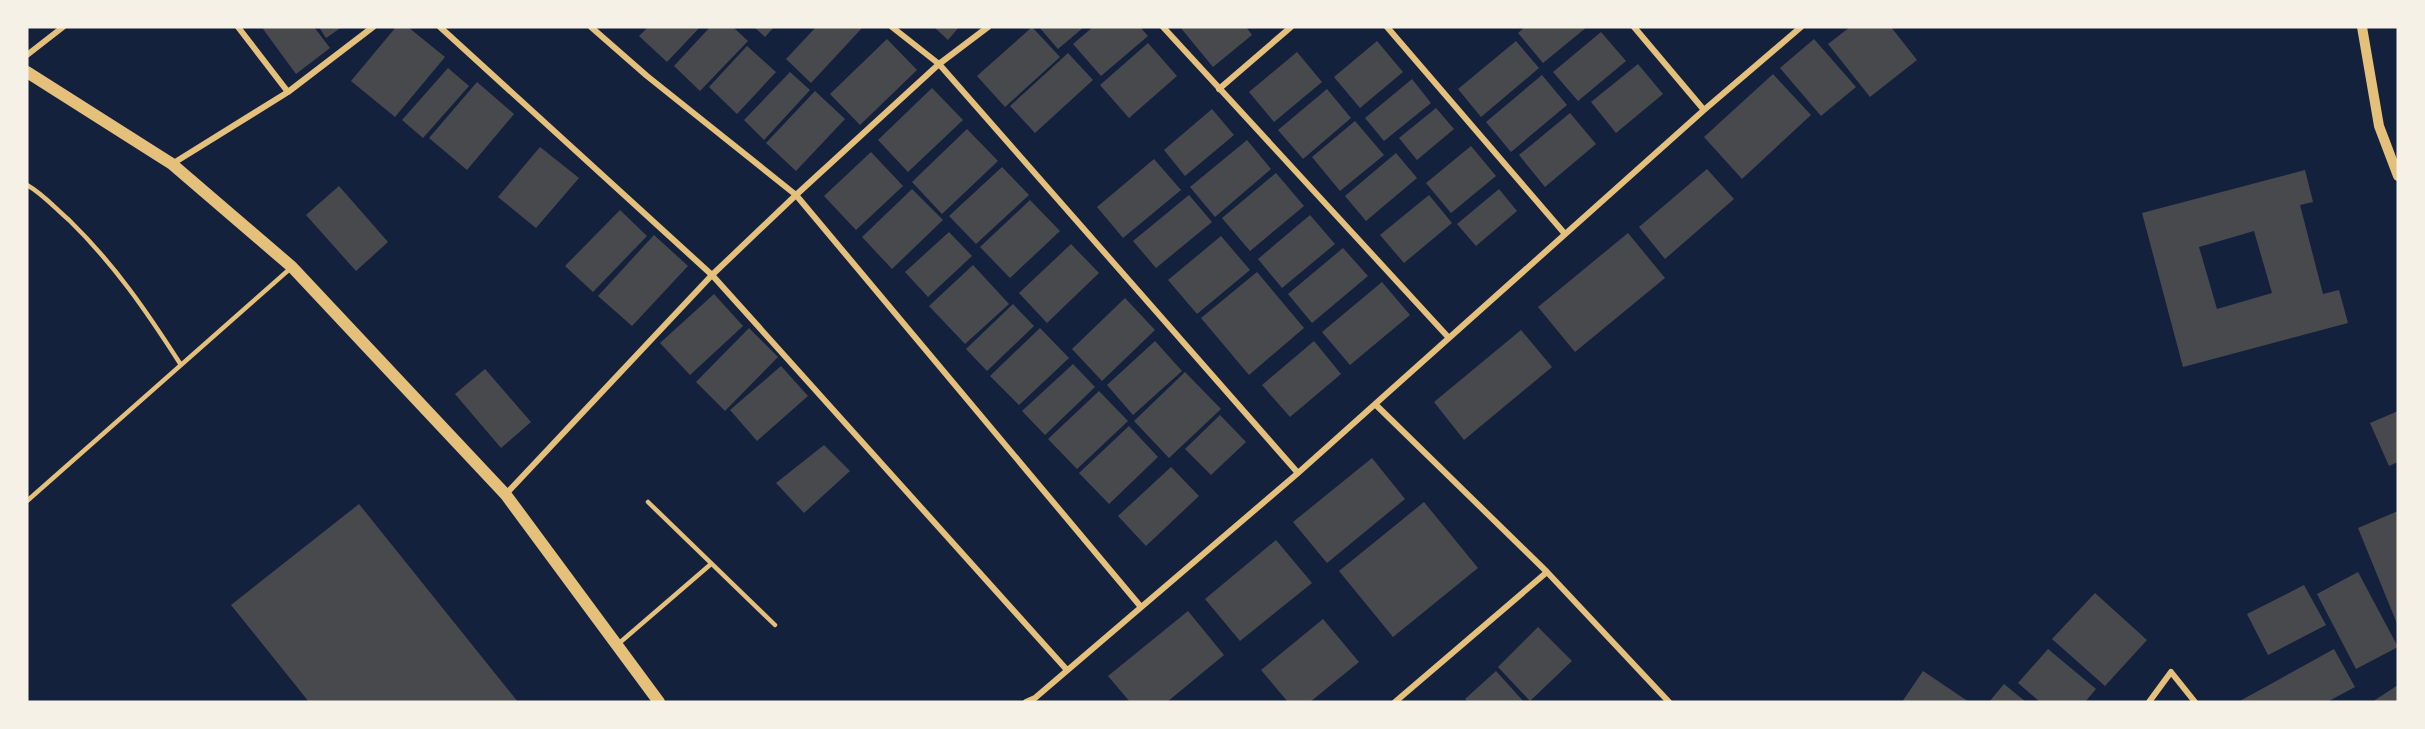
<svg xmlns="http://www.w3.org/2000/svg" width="2425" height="729" font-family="'Archivo Narrow',sans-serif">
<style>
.building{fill:#48494c;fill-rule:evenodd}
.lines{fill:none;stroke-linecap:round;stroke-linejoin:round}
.service{stroke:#e5c07b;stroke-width:4.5}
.minor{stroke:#e5c07b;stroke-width:6}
.tertiary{stroke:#e5c07b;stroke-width:10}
.secondary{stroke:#e5c07b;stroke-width:12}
</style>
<rect width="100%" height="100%" fill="#14213d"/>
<path class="building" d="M266 27H314L330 48 296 74 263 29Z
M319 27H342L326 38Z
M396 27H408L445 57 395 117 351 81Z
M648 27H700L667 62 639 36Z
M710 27H733L748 41 700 91 674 66Z
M754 27H774L765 37Z
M816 27 862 28 811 83 786 59Z
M934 27H959L948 40Z
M1032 27 1060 57 1005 107 977 76Z
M1039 27H1084L1058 49Z
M1093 27H1140L1148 36 1101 76 1073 44Z
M1180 27H1246L1252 35 1213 67Z
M1525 27H1587L1543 63 1518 33Z
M1850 27H1891L1917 60 1870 97 1828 44Z
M1601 32 1626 61 1578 101 1553 72Z
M887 39 917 70 860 125 830 94Z
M1814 39 1856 87 1821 116 1780 68Z
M1377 41 1403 72 1360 108 1334 77Z
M1516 41 1539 68 1481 117 1458 89Z
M1148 43 1177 76 1129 118 1100 85Z
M747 46 776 72 737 114 709 87Z
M1297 52 1322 82 1274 122 1249 92Z
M1068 53 1093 80 1035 133 1010 106Z
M1638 64 1663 94 1616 133 1591 102Z
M448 68 469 86 423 138 402 120Z
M790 72 810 90 764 140 744 120Z
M1773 74 1811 115 1742 179 1704 137Z
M1542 75 1567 105 1511 152 1486 122Z
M1412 79 1431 103 1384 141 1365 118Z
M477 82 514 114 467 170 429 138Z
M932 88 963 120 908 172 878 140Z
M1327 89 1351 118 1303 159 1278 130Z
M815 91 845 119 796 171 766 143Z
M1436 108 1454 129 1417 160 1399 138Z
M1212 109 1234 135 1185 176 1164 150Z
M1570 113 1596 144 1545 187 1519 155Z
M1355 121 1384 155 1340 191 1312 157Z
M967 129 998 161 942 214 912 182Z
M1247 140 1271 169 1215 217 1190 187Z
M1471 146 1496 176 1451 213 1426 183Z
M540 147 579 178 536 228 498 197Z
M871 152 903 186 856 230 824 196Z
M1396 153 1417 178 1366 221 1345 196Z
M1154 159 1181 190 1123 238 1097 207Z
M1002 167 1029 195 976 244 949 216Z
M1707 169 1734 199 1665 259 1639 227Z
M2305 170 2313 202 2300 205 2323 294 2339 290 2348 323 2183 367 2142 213ZM2254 231 2272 293 2217 309 2199 247Z
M1276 173 1304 206 1250 251 1222 218Z
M339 186 388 242 356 271 306 215Z
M912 189 943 220 892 269 862 237Z
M1499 189 1517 211 1476 246 1457 224Z
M1189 195 1212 222 1156 268 1133 241Z
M1429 195 1452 223 1404 263 1380 235Z
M1030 200 1060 231 1010 278 980 247Z
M620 210 647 236 593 292 565 266Z
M1310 215 1335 244 1282 288 1258 259Z
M949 232 972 256 928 297 905 272Z
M1628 233 1665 278 1575 352 1538 307Z
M654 235 688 266 632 326 598 296Z
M1221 236 1250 270 1197 314 1168 280Z
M1071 244 1099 273 1047 323 1019 293Z
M1343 248 1368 276 1312 323 1288 294Z
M973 265 1009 304 965 344 929 306Z
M1257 272 1304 328 1249 375 1201 318Z
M1382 282 1410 315 1350 365 1322 332Z
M714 294 743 326 690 375 660 343Z
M1125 298 1155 330 1102 381 1072 349Z
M1013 304 1034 326 987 371 966 349Z
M749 328 778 357 725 411 696 382Z
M1040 328 1069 358 1019 405 990 376Z
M1521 330 1552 367 1464 440 1434 402Z
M1155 341 1182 371 1133 415 1107 385Z
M1314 341 1341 374 1290 417 1262 385Z
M1073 364 1095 387 1045 435 1022 411Z
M781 366 808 396 757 441 730 410Z
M485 369 531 422 501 448 455 394Z
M1185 372 1221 409 1169 458 1134 421Z
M1099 391 1128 421 1077 469 1048 439Z
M2398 411V462L2389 466 2370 423Z
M1220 415 1246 442 1211 475 1185 449Z
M1129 426 1158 457 1109 504 1079 473Z
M824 445 850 471 804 513 776 483Z
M1372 458 1405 499 1327 563 1293 522Z
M1171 467 1199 496 1146 546 1118 516Z
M1424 502 1478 568 1393 637 1339 571Z
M359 504 518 702H309L231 605Z
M2398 511V626L2358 528Z
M1276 540 1312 583 1240 641 1205 599Z
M2358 572 2398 647 2356 669 2317 594Z
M2304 585 2326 625 2268 655 2247 614Z
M2095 593 2147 640 2105 686 2052 639Z
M1188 611 1224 655 1167 702H1130L1108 676Z
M1323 619 1359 662 1310 702H1288L1261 670Z
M1538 627 1572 661 1530 701 1498 667Z
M2048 649 2096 689 2085 702H2040L2018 683Z
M2334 649 2355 687 2327 702H2238Z
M1496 671 1524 702H1468L1465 699Z
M1923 671 1969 702H1902Z
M2004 684 2026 702H1989Z
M2398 685V702H2372Z"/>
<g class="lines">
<path class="service" d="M27 185C43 194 55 208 69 220 115 265 147 312 181 365
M27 501 292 267
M648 502 775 625
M617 645 711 564"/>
<path class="minor" d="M238 27 288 92
M440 27 712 275 1067 670
M591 27 647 76 796 195 1141 607
M892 27 939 64 1298 473
M1163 27 1449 338
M1387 27 1565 234
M1634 27 1704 110
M27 55 63 27
M1219 89 1291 27
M172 164 288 92 373 27
M1375 404 1547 572 1669 702
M506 494 712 275 796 195 939 64 988 27
M1026 702 1035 698 1298 473 1704 110 1801 27
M1395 702 1547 572
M2149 702 2171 672 2195 702"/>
<path class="tertiary" d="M2362 27 2379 126 2398 176"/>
<path class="secondary" d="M27 72 172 164 292 267 506 495 659 702"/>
</g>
<rect width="2425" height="729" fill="none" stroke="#f6f1e7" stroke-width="57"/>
</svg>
